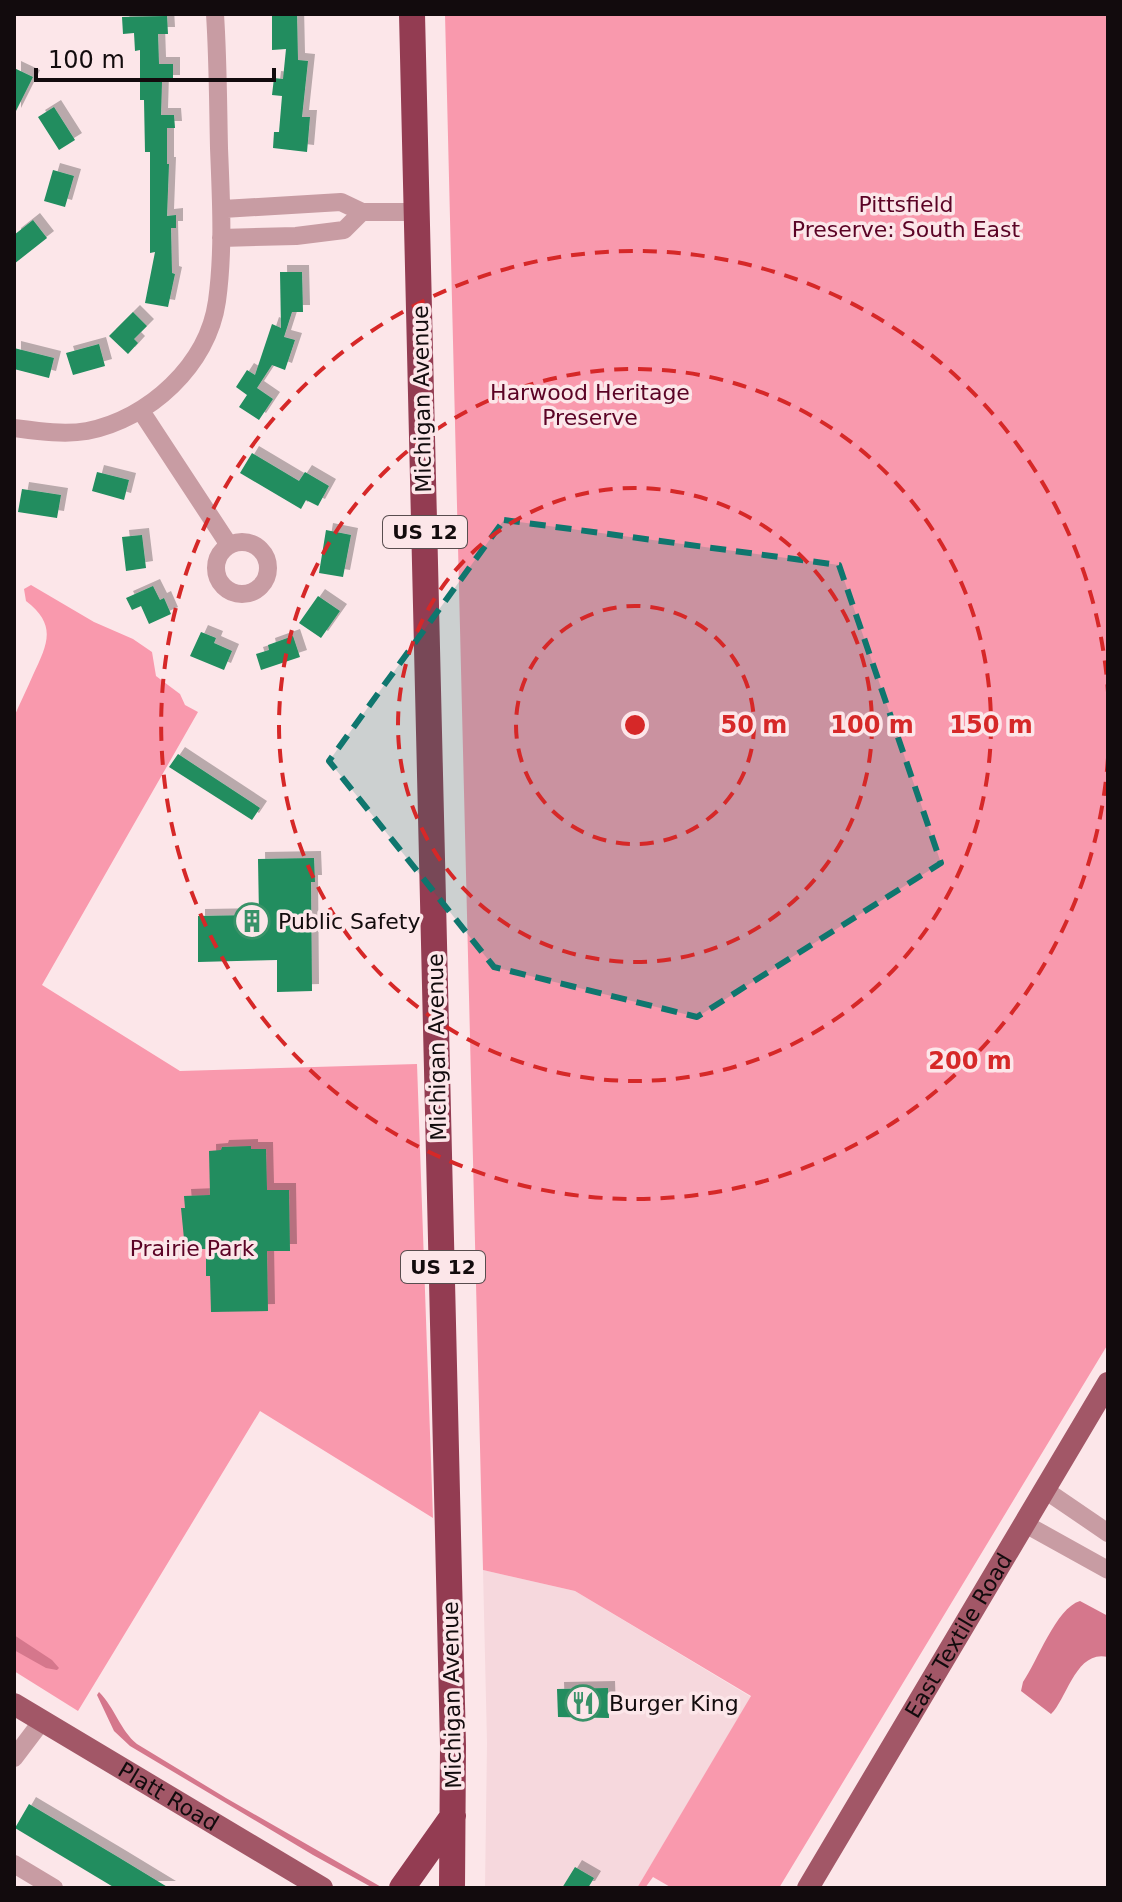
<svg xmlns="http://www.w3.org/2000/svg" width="1122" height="1902" font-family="'DejaVu Sans',sans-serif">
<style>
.built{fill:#f6d8dd}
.green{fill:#f999ad}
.water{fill:#d5778c}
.building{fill:#208d5f;filter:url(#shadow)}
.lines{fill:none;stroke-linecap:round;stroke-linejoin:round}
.minor{stroke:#c89ca3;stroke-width:18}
.major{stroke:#a25767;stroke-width:22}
.highway{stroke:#933c52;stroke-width:26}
.marked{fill:#0f766e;fill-opacity:0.2;stroke:#0f766e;stroke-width:6;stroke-dasharray:16 10;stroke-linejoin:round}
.ring{fill:none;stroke:#d62828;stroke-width:4;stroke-dasharray:14 10}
.labels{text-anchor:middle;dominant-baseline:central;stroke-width:7;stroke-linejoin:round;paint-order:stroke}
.shield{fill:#fce6e9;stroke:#584d4f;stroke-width:2}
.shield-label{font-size:20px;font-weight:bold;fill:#120b0d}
.park-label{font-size:22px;fill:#5b0325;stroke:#fce6e9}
.street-label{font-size:22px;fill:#120b0d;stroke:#fce6e9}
.poi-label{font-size:22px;fill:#120b0d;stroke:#fce6e9;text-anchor:start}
.centre{fill:#d62828;stroke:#fce6e9;stroke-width:4}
.ring-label{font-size:24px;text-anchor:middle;font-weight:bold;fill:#d62828;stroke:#fce6e9;stroke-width:7;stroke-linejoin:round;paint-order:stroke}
</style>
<defs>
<filter id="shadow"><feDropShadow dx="7" dy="-7" stdDeviation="0" flood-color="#0004"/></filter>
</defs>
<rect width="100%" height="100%" fill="#fce6e9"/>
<path class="built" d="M483 1570 575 1591 751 1697 637 1888H485L487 1743Z"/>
<path class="green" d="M445 14H1108V1344L779 1888H672L653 1877 645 1888H637L751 1696 575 1591 483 1570Z
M31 585 94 622 133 639 152 652 156 676 180 694 185 705 198 712 42 985 180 1071 417 1064 433 1518 260 1411 78 1711 14 1671V717C20 703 27 689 33 675 48 643 57 625 26 601L24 589Z"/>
<path class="water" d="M1080 1601 1108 1616V1657C1076 1649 1067 1699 1051 1714L1021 1691 1023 1682C1037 1662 1056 1608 1080 1601Z
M14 1635 52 1660 59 1668 57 1670 46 1668 14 1650Z
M99 1692C115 1708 120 1730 137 1744L226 1798 383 1888H373L313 1855 130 1746 114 1731 97 1695Z"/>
<path class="building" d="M272 14H297L298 60 308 61 302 117H310L307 152 273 148 274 132H279L282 96 272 95 274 78 283 79 286 49 272 50Z
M167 16 168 34H158L159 64H173V82H162L161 115H174L175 128H167V164H169L167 216 176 215V228H171L172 273 175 274 168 307 145 303 155 252 150 253V152H145L144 100H140V50L135 51 134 33 123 34 122 17Z
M14 68 33 77 14 115Z
M54 107 75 140 59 150 38 117Z
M53 170 74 176 65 207 44 201Z
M33 220 47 238 14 264V235Z
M280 272H302L303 312H292L284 337 295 340 285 370 272 365 257 388 273 399 259 420 239 407 247 395 236 387 247 370 255 375 272 324 281 328Z
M133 312 147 326 134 339 138 343 128 354 109 336Z
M99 344 105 366 73 375 66 353Z
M14 348 54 358 49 378 14 369Z
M252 453 299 481 305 472 329 486 318 506 306 500 301 509 240 473Z
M97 472 129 480 124 500 92 491Z
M22 489 61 495 57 518 18 512Z
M326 530 351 535 343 577 319 573Z
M142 535 146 568 126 571 122 537Z
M153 586 160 600 164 598 171 614 149 624 141 606 132 610 126 598Z
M318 596 340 611 321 638 299 623Z
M201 632 216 638 214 643 232 651 224 670 190 656Z
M293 636 300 657 261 670 256 654 269 650 268 645Z
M178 754 260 808 252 820 169 767Z
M314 858 315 882H311L312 991 277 992V960L198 962V916L259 915 258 859Z
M251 1146V1149H266L267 1190H289L290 1251H267L268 1311 211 1312 210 1276H206V1249H185L181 1208H185L184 1196 210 1195 209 1151 221 1150 222 1147Z
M608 1688 609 1718 558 1717 557 1689Z
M29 1804 118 1857 169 1888H115L15 1828Z
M575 1867 594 1878 588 1888H562Z"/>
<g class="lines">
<path class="minor" d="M223 209 341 202 362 212H416
M221 238 296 236 344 230 362 212
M141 411 229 545
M14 428C37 431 64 435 87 431 149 419 208 365 217 301 224 250 221 199 219 148 218 104 218 59 215 14
M216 568a26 26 0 1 1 52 0a26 26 0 1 1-52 0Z
M1045 1490 1108 1533
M1025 1524 1108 1570
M14 1758 42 1721
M14 1864 54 1888"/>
<g class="major">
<path id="s1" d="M14 1704 322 1888"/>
<path id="s2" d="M808 1888 1108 1383"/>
</g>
<path class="highway" d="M412 14 453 1746 452 1888
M402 1888 453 1816"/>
</g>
<path class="marked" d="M504 520 839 565 941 863 697 1017 494 967 329 761Z"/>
<g class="ring">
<circle cx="635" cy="725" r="119"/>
<circle cx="635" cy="725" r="237"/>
<circle cx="635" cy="725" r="356"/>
<path d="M1108 758A474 474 0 1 1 1108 692"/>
</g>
<defs>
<symbol id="building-ring" viewBox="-11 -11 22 22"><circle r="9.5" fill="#fce6e9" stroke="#389268" stroke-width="1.5"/><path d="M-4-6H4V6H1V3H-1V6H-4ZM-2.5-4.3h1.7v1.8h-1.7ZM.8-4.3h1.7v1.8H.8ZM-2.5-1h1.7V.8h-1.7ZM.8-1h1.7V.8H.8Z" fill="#389268"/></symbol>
<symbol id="restaurant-ring" viewBox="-11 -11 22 22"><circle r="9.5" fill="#fce6e9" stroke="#389268" stroke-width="1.5"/><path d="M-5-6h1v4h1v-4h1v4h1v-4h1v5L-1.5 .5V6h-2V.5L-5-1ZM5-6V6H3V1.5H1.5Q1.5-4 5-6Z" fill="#389268"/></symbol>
</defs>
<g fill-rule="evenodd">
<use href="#building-ring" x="232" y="901" width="40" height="40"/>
<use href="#restaurant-ring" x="563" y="1683" width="40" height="40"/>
</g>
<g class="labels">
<g class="shield">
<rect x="383" y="516" width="84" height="32" rx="6"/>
<rect x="401" y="1251" width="84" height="32" rx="6"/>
</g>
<g class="shield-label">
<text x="425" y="532">US 12</text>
<text x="443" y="1267">US 12</text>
</g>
<g class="park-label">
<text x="906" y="204">Pittsfield<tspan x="906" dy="25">Preserve: South East</tspan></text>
<text x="590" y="392">Harwood Heritage<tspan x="590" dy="25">Preserve</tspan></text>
<text x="192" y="1248">Prairie Park</text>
</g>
<g class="street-label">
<text transform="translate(422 399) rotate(-91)">Michigan Avenue</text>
<text transform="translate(437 1047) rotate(-91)">Michigan Avenue</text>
<text stroke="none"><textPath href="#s2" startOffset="294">East Textile Road</textPath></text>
<text transform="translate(452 1695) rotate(-91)">Michigan Avenue</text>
<text stroke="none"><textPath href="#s1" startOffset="180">Platt Road</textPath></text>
</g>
<g class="poi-label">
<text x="278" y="921">Public Safety</text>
<text x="609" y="1703">Burger King</text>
</g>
</g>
<circle cx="635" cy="725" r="12" class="centre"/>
<g class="ring-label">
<text x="754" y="733">50 m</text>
<text x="872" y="733">100 m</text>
<text x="991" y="733">150 m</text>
<text x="970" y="1069">200 m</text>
</g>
<rect width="1122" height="1902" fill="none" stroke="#120b0d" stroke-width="32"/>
<path d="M36 68v12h238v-12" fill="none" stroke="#120b0d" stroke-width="4"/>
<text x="48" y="68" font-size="24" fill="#120b0d" stroke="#fce6e9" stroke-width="6" paint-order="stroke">100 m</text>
</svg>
